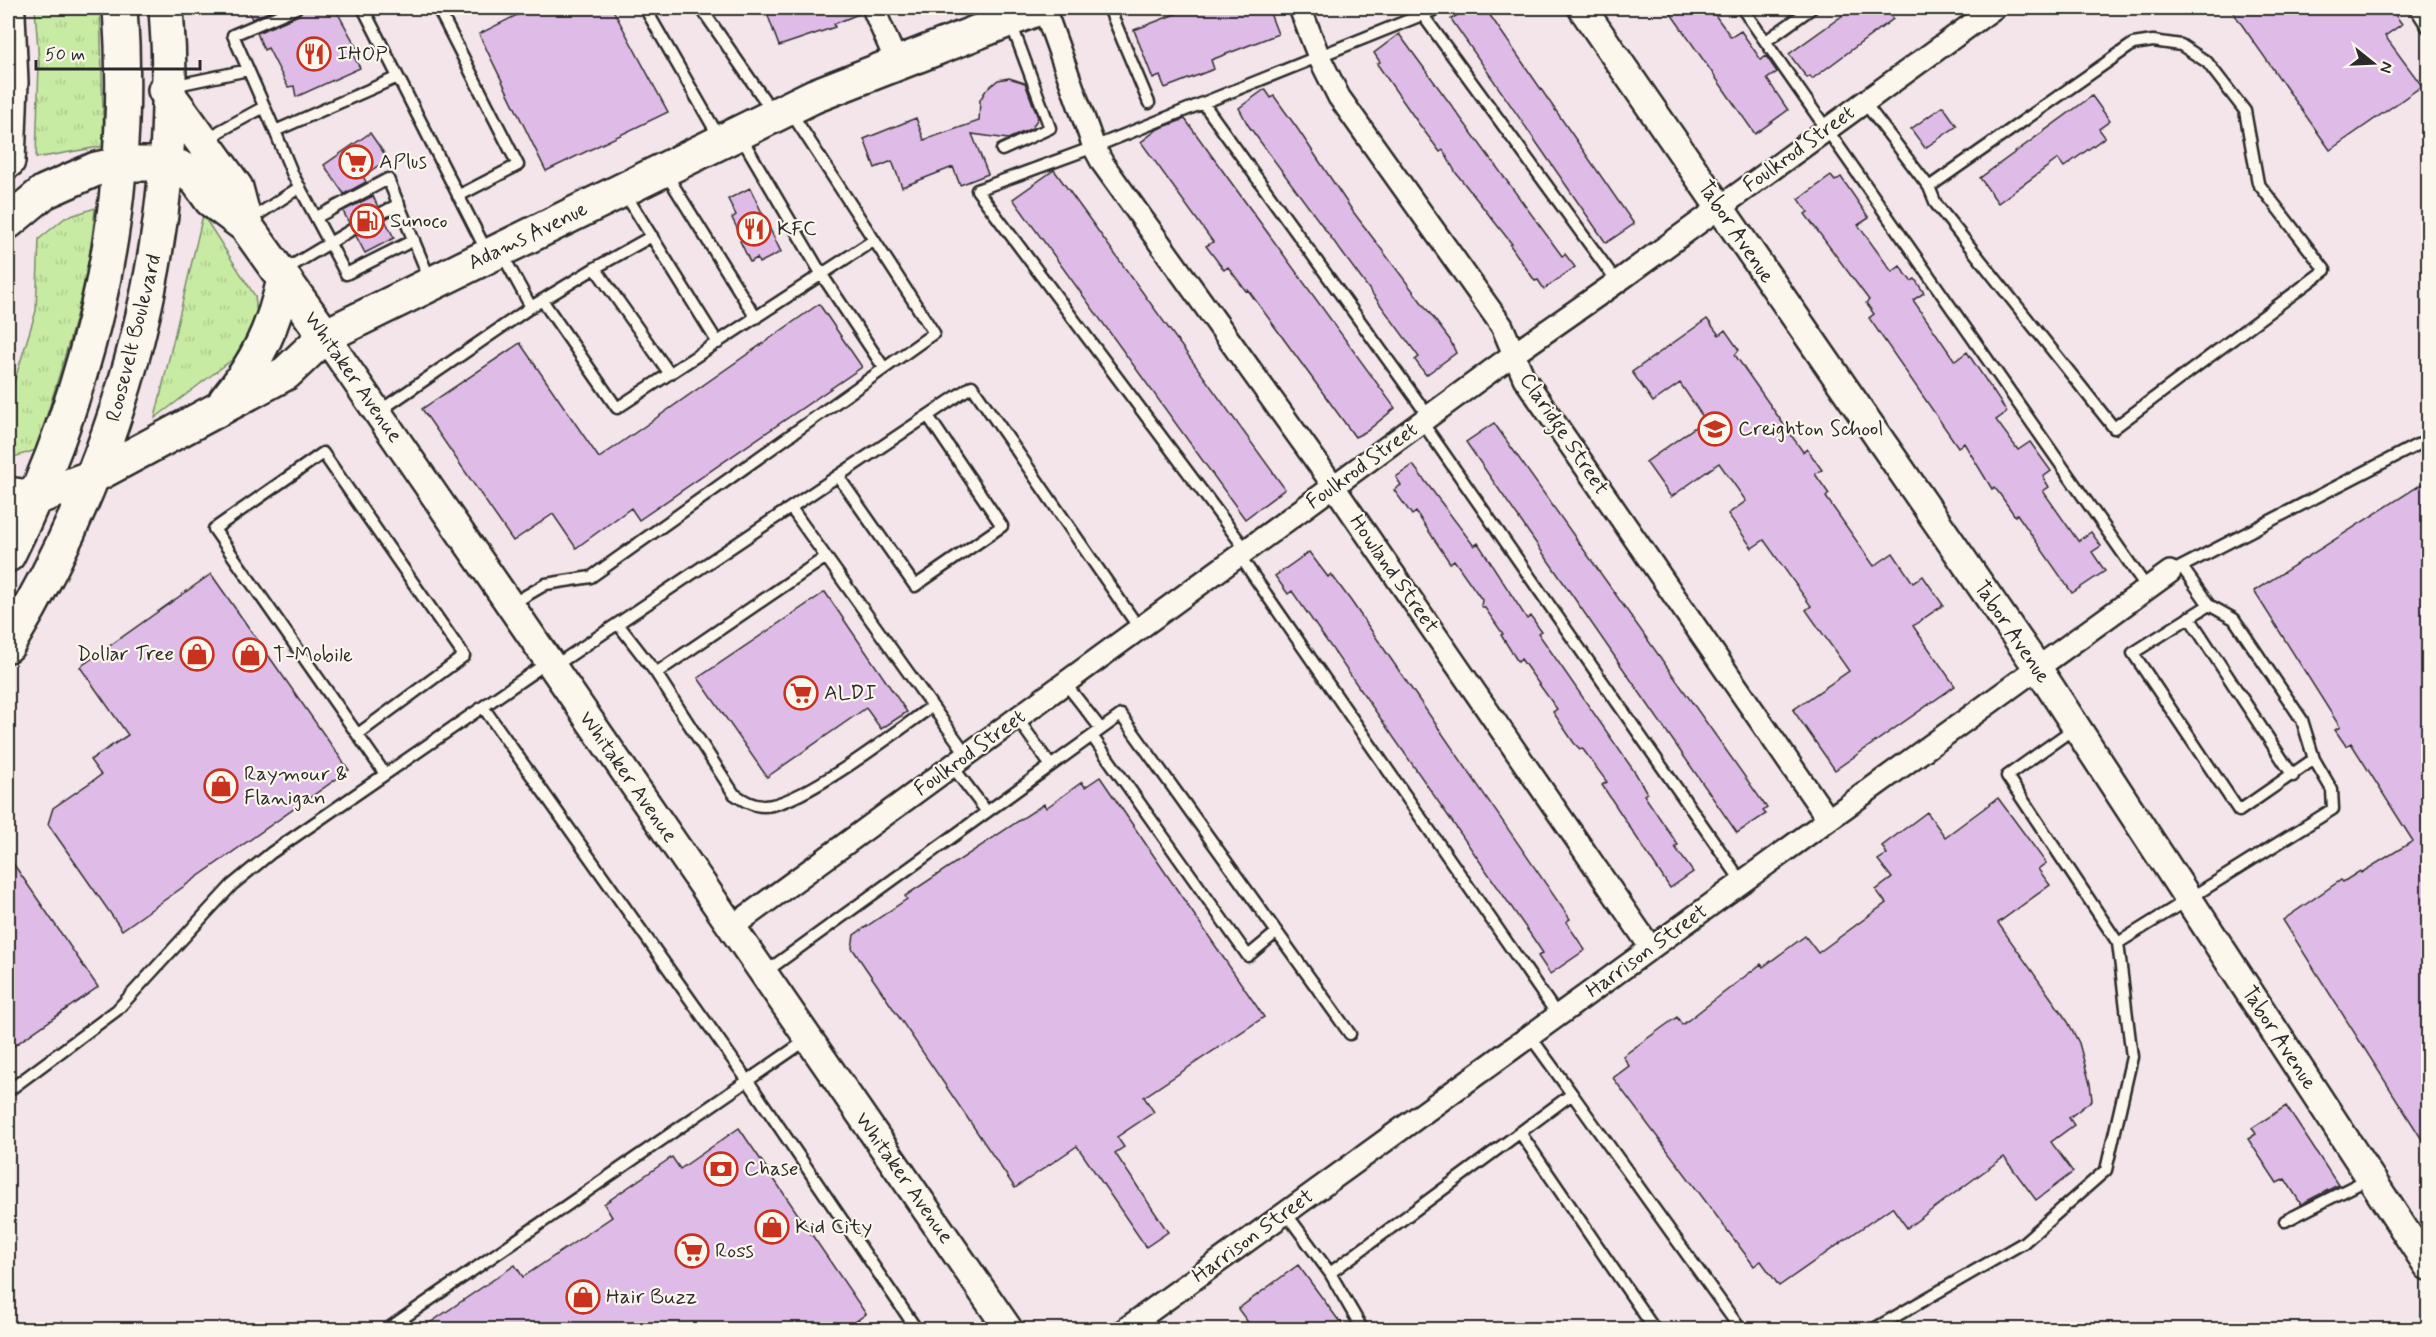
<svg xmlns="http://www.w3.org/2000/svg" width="2436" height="1337" font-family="Mynerve,sans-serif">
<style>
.grass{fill:url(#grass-tufts);stroke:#7a8b68;stroke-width:1.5}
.building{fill:#dfbce7;stroke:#2b2b2b;stroke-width:1.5}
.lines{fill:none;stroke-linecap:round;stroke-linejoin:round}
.service-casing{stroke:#2b2b2b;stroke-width:15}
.minor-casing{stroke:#2b2b2b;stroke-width:26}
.tertiary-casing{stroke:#2b2b2b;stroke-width:32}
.trunk-casing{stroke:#2b2b2b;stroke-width:38}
.service{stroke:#fbf7ec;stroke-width:10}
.minor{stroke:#fbf7ec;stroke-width:21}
.tertiary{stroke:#fbf7ec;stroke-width:27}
.trunk{stroke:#fbf7ec;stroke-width:33}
.labels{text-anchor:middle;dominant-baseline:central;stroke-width:4.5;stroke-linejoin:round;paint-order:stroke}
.poi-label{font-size:21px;fill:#2b2b2b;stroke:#fbf7ec;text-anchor:start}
.street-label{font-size:21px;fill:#2b2b2b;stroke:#fbf7ec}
</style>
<defs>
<pattern id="grass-tufts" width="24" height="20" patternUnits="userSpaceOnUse" patternTransform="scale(1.5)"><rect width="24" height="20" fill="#c8eba4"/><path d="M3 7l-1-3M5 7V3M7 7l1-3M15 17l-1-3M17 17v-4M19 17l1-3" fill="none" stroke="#acca8d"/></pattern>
</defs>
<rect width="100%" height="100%" fill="#f3e5ea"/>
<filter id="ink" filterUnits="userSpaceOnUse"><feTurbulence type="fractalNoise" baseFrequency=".0167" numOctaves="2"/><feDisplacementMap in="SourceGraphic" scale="12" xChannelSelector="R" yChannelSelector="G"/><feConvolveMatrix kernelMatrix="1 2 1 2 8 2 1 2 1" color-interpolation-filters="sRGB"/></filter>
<g filter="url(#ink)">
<path class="grass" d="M35 8H100L104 146 36 158 39 63Z
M95 208C89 291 60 371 36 450L11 458 8 455V402L36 311 39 239 65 218Z
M203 215 255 296 258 322 237 356 155 418Z"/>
<path class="building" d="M247 8H278L252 19Z
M303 8H335L359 52 353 55 360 68 296 97 294 86 288 87 268 48 264 50 257 33 299 15Z
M531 8H612L668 112 546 171 479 34Z
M780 8H860L861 13 834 24 835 27 779 46 767 13Z
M1191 8H1268L1278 34 1211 60 1214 69 1165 88 1160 76 1153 79 1134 30Z
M1469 8H1485L1634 224 1606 243 1451 19Z
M1667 8H1710L1731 37 1741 31 1761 60 1766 56 1777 72 1767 79 1788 110 1755 134Z
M1853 8H1884L1893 19 1812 79 1810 76 1807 78 1789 54Z
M2230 8H2390L2402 24 2385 36 2422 86 2330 150Z
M1399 34 1562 256 1565 254 1575 267 1544 289 1538 280 1535 281 1510 245 1512 244 1456 173 1443 150 1440 152 1419 124 1377 64 1380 62 1374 53Z
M1009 78 1025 83 1038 118 1032 128 1008 139 972 134 988 174 960 185 953 167 902 187 892 161 875 168 864 139 916 118 924 140 979 121 980 100 986 90 998 80Z
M1265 89 1271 98 1274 96 1297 128 1354 213 1450 340 1456 353 1426 375 1415 360 1419 357 1248 125 1239 108Z
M2092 96 2110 121 2099 129 2105 137 2064 167 2058 159 1998 203 1980 178Z
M1943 106 1957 126 1925 148 1911 129Z
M1185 119 1395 408 1367 431 1355 437 1248 290 1246 291 1228 267 1224 270 1206 246 1213 242 1141 142 1158 129Z
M370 133 388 159 363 176 366 182 344 194 324 165Z
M1054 170 1285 489 1245 519 1013 199Z
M1831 176 1835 181 1841 177 1869 218 1858 225 1892 272 1900 266 1911 281 1915 279 1924 293 1913 300 1955 361 1967 352 2007 412 1996 420 2018 450 2030 442 2051 471 2043 477 2049 487 2043 491 2078 541 2091 532 2101 546 2092 552 2105 571 2072 593 2017 514 2015 516 1999 493 1994 487 1992 489 1964 443 1958 447 1869 318 1874 314 1866 303 1869 300 1805 214 1808 212 1799 199Z
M750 188 781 252 759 263 757 258 750 262 740 241 743 240 732 218 736 215 728 199Z
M373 196 378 207 375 216 385 220 394 238 365 253 356 236 360 232V226L356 222 349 223 343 211Z
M819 304 862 367 639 520 631 508 576 548 553 514 513 541 422 409 520 343 599 458Z
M1707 319 1719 335 1725 330 1739 350 1735 355 1803 452 1807 449 1822 470 1815 474 1829 494 1826 497 1874 566 1893 553 1913 583 1923 576 1943 605 1913 626 1955 686 1835 770 1793 710 1849 671 1806 610 1811 606 1764 540 1752 548 1728 514 1746 501 1719 463 1671 497 1646 462 1705 420 1680 383 1653 402 1632 372Z
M1494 423 1767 808 1763 811 1766 814 1737 833 1466 442Z
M1413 465 1474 546 1478 543 1527 619 1531 616 1541 631 1538 633 1636 774 1647 793 1644 795 1678 845 1675 847 1693 872 1670 888 1602 785 1607 782 1582 748 1580 749 1574 743 1553 712 1557 709 1521 659 1518 662 1501 635 1503 634 1485 608 1481 606 1482 600 1454 560 1450 563 1416 512 1412 515 1394 490 1401 485 1396 477Z
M2428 480V1149L2283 920 2341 880 2343 882 2360 871 2361 873 2413 841 2351 743 2346 746 2335 730 2340 727 2254 591Z
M1309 552 1328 577 1331 574 1351 601 1570 919 1566 922 1585 950 1550 974 1538 956 1543 953 1533 938 1292 591 1288 594 1275 576Z
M211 574 349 770 122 930 48 824 53 808 101 775 90 760 128 735 80 667Z
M825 592 907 712 881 729 866 708 767 777 698 678Z
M1100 777 1264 1017 1144 1097 1154 1112 1117 1137 1124 1147 1115 1153 1168 1232 1146 1247 1077 1146 1015 1188 852 948 854 935 907 899 905 896 1044 804 1046 808 1082 782 1085 787Z
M1998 798 2046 863 2038 869 2050 885 1998 923 2068 1022 2079 1043 2090 1084 2092 1100 2069 1118 2074 1125 2051 1142 2073 1172 2036 1200 2004 1157 1907 1228 1892 1207 1779 1286 1761 1261 1754 1266 1613 1078 1629 1066 1623 1056 1677 1017 1682 1025 1761 964 1763 967 1805 936 1818 953 1886 903 1876 890 1892 878 1878 860 1887 854 1882 846 1927 812 1945 837Z
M8 856 98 987 8 1050Z
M2286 1106 2338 1185 2301 1204 2285 1179 2277 1183 2248 1139 2256 1134 2252 1128Z
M739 1128 866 1314 845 1329H421L515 1265 523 1277 612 1217 604 1204 672 1157 680 1169Z
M1298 1265 1345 1329H1253L1238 1309Z"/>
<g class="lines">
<defs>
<path id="service" d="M296 8 233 35 275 131 398 77
M363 8 487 252
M438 8 518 165 458 196
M645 8 719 137
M701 8 772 111
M1109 8 1149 103
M1742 8 2147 588
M2415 8 2428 28
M1422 14 1617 282
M1766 41 1812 8
M172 86 248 70
M1864 102 1929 187 2133 44 2153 41 2181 45 2207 62 2245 111 2258 183 2325 270 2114 428 1936 204 1929 187
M1203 103 1429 417
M275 131 293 175 346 274 414 240
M741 137 822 275 884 368
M207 142 220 131 264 107
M1002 150 1050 128 1011 23
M665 172 756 318
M624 192 718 343
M382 213 399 204
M317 217 388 179 431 282
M248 221 300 187
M501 252 531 307
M595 268 652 236
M283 271 353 229
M542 300 617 408 874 240 790 111
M378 412 531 307 595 268 670 374
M1422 422 1742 882
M838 476 915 586 1002 526 928 416
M791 508 967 755
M1246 550 977 190 1094 147 1439 8
M1239 555 1558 1016
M2177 569 2417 445 2428 442
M510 605 546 584 591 577 934 333 874 240
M2209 605 2133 653 2239 811 2314 759
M2189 617 2293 776
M618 624 656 673 826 557
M553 667 972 386 1139 628
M656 673 734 794C743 800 752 806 764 806 801 806 897 731 931 707
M1065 683 1101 729
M483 707 748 1081 917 1330
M1017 718 1051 766
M2076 727 2007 776 2118 943 2333 809 2332 790 2314 759 2302 720 2234 619 2209 605 2182 567
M358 734 464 656 323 453 214 529 385 774
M1092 736 1248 956 1277 932
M952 766 987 812
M764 973 1121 715 1350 1034
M8 1091 117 1010 232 885 271 853 548 662
M1572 1094 1741 1330
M1521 1134 1655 1330
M1285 1212 1330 1273 1363 1330
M2285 1221 2370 1178
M1330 1273 1572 1094 1530 1036
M386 1330 808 1039
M1872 1330 2023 1243 2106 1170 2132 1057 2118 943"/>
<path id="minor" d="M873 8 897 63
M1044 8 1094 147 1103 164 1321 468 1651 948
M1300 8 1319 57 1339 97 1502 326 1524 378 1828 819
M732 927 1514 354 1617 282 1994 8
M1124 1330 2170 572"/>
<path id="tertiary" d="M1582 8 2037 667 2428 1266
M325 336 1009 1330"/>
<path id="trunk" d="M8 15 11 82 8 161
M165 90 236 188 246 226
M8 222 44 192 96 169 119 164H167L179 167 196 179 211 200 246 226 325 336
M226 400C257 363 274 326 284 279
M8 494 36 498 92 477 286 373 325 336 814 96 1039 8
M8 555C94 383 134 200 120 8
M8 645C124 454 184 232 166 8"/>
</defs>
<use href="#service" class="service-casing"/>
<use href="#minor" class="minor-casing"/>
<use href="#tertiary" class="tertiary-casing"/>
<use href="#trunk" class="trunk-casing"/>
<use href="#service" class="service"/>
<use href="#minor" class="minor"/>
<use href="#tertiary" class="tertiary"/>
<use href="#trunk" class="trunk"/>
</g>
</g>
<defs>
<symbol id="restaurant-ring" viewBox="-11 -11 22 22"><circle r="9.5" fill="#fbf7ec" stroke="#c8321e" stroke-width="1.5"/><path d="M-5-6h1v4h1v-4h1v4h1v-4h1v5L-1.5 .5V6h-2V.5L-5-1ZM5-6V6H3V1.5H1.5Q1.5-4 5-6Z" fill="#c8321e"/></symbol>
<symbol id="supermarket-ring" viewBox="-11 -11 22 22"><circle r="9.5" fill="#fbf7ec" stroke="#c8321e" stroke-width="1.5"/><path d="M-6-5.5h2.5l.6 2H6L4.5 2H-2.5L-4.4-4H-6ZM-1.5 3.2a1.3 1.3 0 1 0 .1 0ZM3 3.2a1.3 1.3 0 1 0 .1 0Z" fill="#c8321e"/></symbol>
<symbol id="fuel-ring" viewBox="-11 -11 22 22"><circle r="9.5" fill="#fbf7ec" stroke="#c8321e" stroke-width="1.5"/><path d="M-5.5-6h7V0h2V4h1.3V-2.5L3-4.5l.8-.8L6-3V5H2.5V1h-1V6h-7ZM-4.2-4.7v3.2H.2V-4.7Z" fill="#c8321e"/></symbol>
<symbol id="school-ring" viewBox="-11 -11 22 22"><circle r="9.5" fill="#fbf7ec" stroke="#c8321e" stroke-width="1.5"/><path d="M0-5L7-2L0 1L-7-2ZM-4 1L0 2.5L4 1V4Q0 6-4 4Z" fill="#c8321e"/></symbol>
<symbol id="shop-ring" viewBox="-11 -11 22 22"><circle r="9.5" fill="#fbf7ec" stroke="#c8321e" stroke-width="1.5"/><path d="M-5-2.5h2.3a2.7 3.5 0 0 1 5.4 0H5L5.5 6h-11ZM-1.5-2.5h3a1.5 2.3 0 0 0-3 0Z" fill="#c8321e"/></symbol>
<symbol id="bank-ring" viewBox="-11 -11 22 22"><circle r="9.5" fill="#fbf7ec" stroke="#c8321e" stroke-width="1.5"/><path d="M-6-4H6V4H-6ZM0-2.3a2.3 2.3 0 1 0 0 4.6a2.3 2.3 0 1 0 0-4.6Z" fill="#c8321e"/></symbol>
</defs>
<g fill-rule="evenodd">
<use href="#restaurant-ring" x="295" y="35" width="38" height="38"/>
<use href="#supermarket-ring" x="337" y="143" width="38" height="38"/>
<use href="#fuel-ring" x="348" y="202" width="38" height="38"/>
<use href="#restaurant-ring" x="735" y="210" width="38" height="38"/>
<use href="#school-ring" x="1696" y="410" width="38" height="38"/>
<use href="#shop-ring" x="178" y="635" width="38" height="38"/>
<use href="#shop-ring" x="231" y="636" width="38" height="38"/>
<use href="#supermarket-ring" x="782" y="674" width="38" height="38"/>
<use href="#shop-ring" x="202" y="767" width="38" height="38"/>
<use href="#bank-ring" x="702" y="1150" width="38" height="38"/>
<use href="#shop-ring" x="753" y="1208" width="38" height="38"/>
<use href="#supermarket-ring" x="673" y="1232" width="38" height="38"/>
<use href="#shop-ring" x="564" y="1278" width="38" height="38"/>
</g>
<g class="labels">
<g class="poi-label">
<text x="337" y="54">IHOP</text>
<text x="379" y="162">APlus</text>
<text x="390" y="221">Sunoco</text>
<text x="777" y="229">KFC</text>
<text x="1738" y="429">Creighton School</text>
<text x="174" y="654" text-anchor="end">Dollar Tree</text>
<text x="273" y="655">T-Mobile</text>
<text x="824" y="693">ALDI</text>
<text x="244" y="774">Raymour &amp;<tspan x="244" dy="24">Flanigan</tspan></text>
<text x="744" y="1169">Chase</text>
<text x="795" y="1227">Kid City</text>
<text x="715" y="1251">Ross</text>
<text x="606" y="1297">Hair Buzz</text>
</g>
<g class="street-label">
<text transform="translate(1799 149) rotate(-36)">Foulkrod Street</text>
<text transform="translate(1736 232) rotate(56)">Tabor Avenue</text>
<text transform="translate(528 236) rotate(-26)">Adams Avenue</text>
<text transform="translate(134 338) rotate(-76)">Roosevelt Boulevard</text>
<text transform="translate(353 377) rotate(55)">Whitaker Avenue</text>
<text transform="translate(1564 434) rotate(56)">Claridge Street</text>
<text transform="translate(1362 466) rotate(-36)">Foulkrod Street</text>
<text transform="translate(1394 574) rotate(55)">Howland Street</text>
<text transform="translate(2012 632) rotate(56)">Tabor Avenue</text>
<text transform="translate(970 753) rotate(-36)">Foulkrod Street</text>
<text transform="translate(628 777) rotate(55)">Whitaker Avenue</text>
<text transform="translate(1647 951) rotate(-36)">Harrison Street</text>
<text transform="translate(2279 1038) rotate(57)">Tabor Avenue</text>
<text transform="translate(904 1178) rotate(55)">Whitaker Avenue</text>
<text transform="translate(1253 1236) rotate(-36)">Harrison Street</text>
</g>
</g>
<rect width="2436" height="1337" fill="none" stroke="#fbf7ec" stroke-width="30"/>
<rect x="15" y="15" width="2406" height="1307" fill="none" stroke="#2b2b2b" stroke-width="2" filter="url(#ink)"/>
<g transform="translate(2373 63) rotate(108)" stroke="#fbf7ec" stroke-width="4.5" paint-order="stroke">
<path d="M0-4.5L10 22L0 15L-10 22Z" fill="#2b2b2b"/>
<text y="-9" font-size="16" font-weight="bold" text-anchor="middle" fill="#2b2b2b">N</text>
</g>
<path d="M36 60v9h164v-9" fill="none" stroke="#2b2b2b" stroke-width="3"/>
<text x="45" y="60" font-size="18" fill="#2b2b2b" stroke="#fbf7ec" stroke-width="4.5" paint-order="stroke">50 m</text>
</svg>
